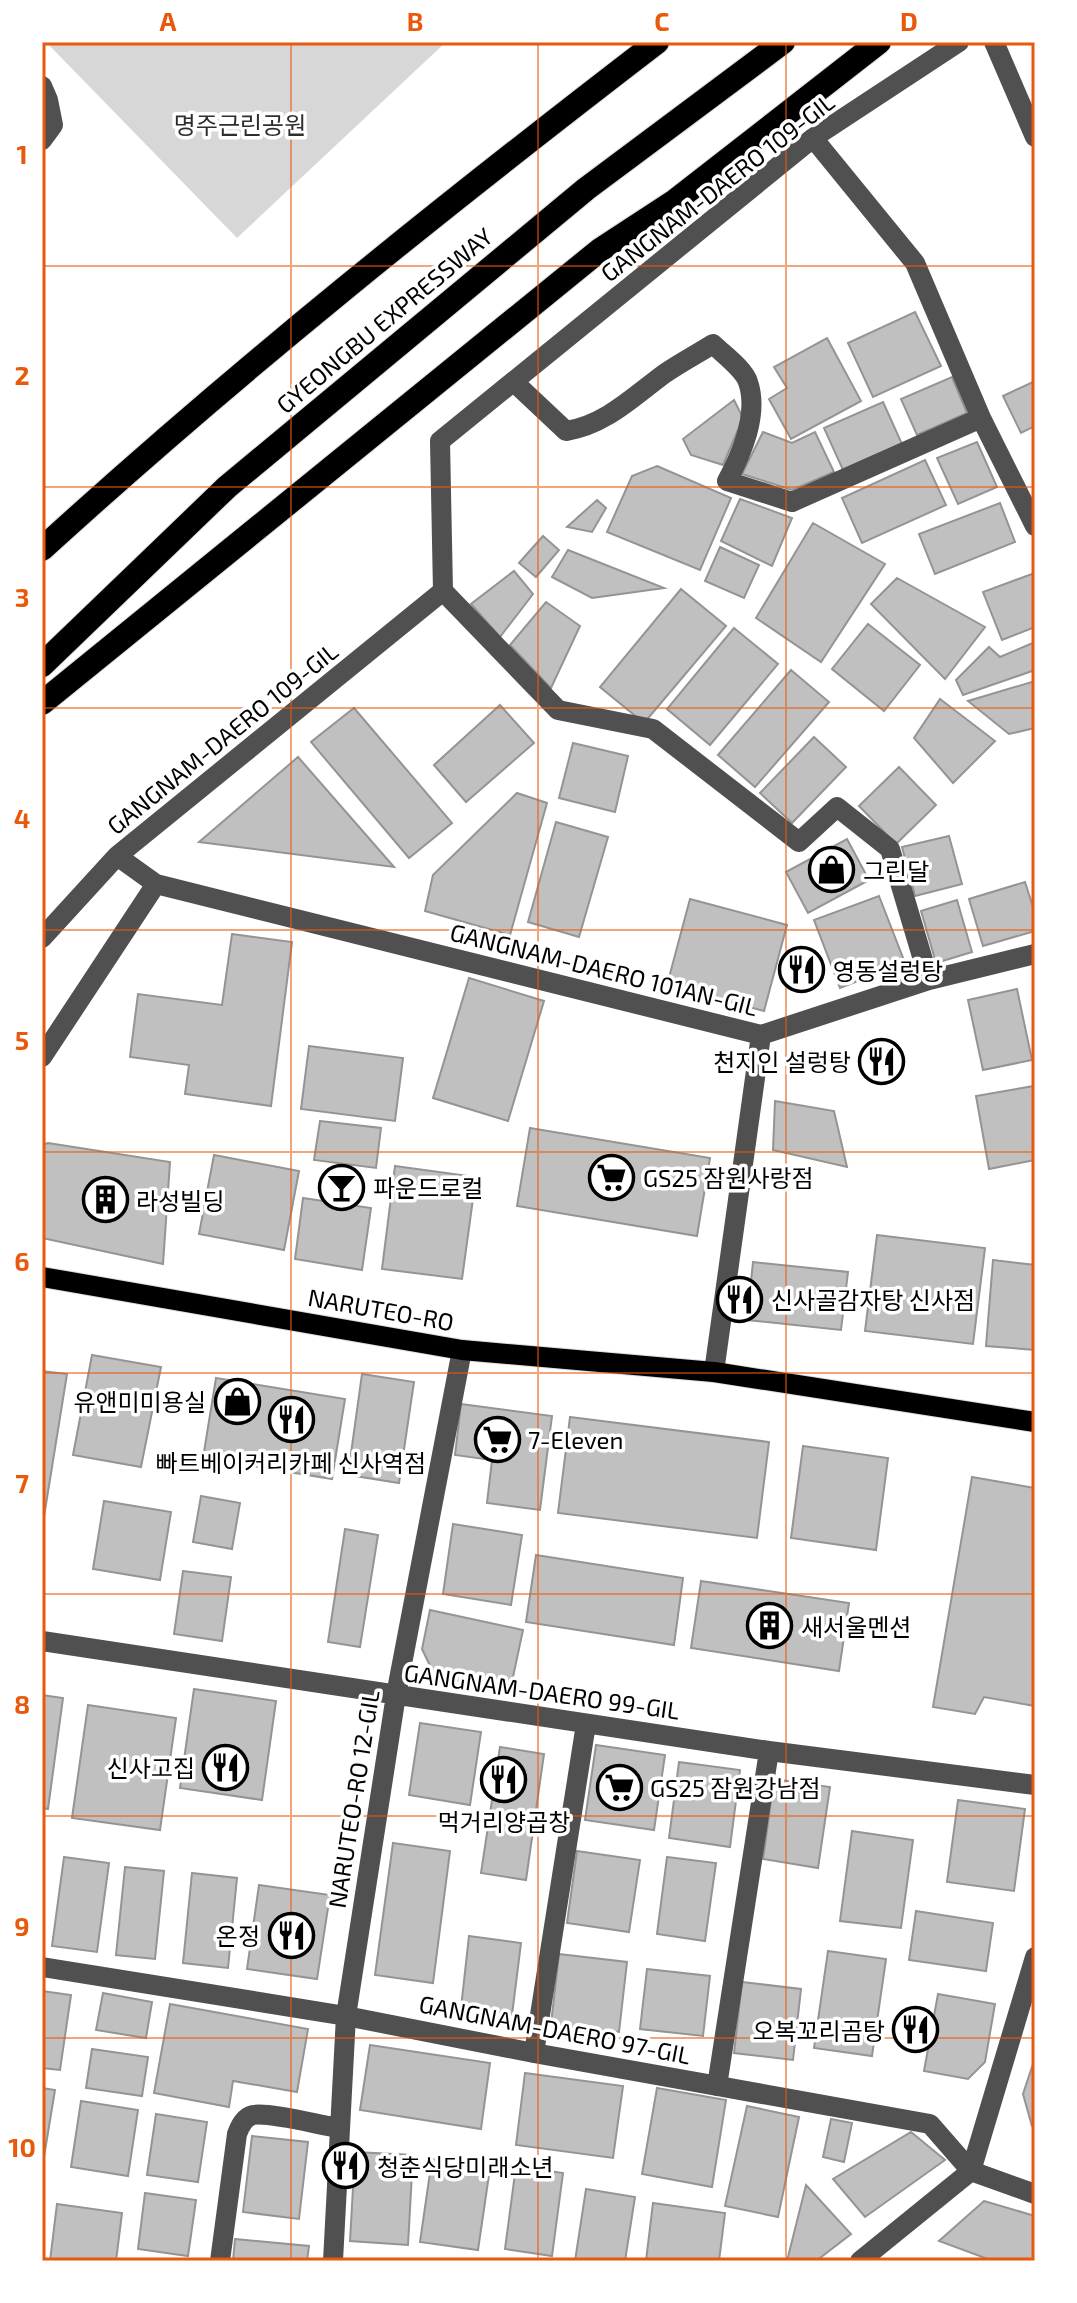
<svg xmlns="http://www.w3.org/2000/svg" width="1077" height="2303" font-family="'Exo 2','Noto Sans KR',sans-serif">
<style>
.green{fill:#d7d7d7}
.building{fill:#c0c0c0;stroke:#949494;stroke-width:2}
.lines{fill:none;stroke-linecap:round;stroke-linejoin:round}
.major-casing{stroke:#dbdbdb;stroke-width:22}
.highway-casing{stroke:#dbdbdb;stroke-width:26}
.minor{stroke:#505050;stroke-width:20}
.major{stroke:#000;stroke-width:20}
.highway{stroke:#000;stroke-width:24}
.grid{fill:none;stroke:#e8590c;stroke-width:2;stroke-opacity:0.55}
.labels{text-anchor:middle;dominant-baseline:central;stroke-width:7;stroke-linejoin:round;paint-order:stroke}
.park-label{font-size:24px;fill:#2e2e2e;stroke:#fff}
.street-label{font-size:24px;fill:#000;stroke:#fff}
.poi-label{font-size:24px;fill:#000;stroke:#fff;text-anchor:start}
.neatline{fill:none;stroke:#e8590c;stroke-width:3}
.grid-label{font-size:26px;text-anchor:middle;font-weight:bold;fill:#e8590c}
</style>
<rect width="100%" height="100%" fill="#fff"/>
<path class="green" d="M46 42H446L237 238Z"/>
<path class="building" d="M915 312 941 366 873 397 848 343Z
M827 338 861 401 791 439 769 399 787 388 774 367Z
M952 377 967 413 917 435 901 399Z
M1035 381V426L1021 433 1003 396Z
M734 400 743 418 723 465 691 455 683 439Z
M883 402 902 444 843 470 824 428Z
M763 432 792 443 815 432 834 472 792 490 742 474Z
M977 442 997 487 958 504 937 458Z
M925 460 946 505 862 543 842 498Z
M657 466 731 498 700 570 607 532 632 476Z
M740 499 792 518 772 566 721 541Z
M597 500 606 508 592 532 567 527Z
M1000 503 1015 542 935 574 919 534Z
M813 523 885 564 821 662 756 618Z
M543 536 559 550 536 577 519 563Z
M720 547 759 565 744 598 705 581Z
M568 550 664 588 592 598 552 577Z
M514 571 533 594 500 637 471 604Z
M1032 574 1035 582V627L1002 640 983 592Z
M897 578 985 627 945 679 871 604Z
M681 589 726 626 644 723 600 687Z
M546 602 580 626 551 688 510 645Z
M868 624 920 665 884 711 832 669Z
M734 628 778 664 710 745 667 709Z
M1035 642V670L963 695 956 680 989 647 1000 657Z
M791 670 829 702 755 787 718 755Z
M1035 681V728L1009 734 968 701Z
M940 699 995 741 953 783 914 738Z
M500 705 534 743 466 802 434 765Z
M354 708 452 823 409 858 311 742Z
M814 737 846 767 792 823 760 793Z
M573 743 628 756 615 812 559 798Z
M298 757 394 867 199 842Z
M899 767 936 805 896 844 859 806Z
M517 793 547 803 510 935 425 911 433 875Z
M556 822 608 837 579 937 528 922Z
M949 836 962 884 915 896 902 847Z
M847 839 869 880 808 913 786 872Z
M1025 882 1035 913V931L983 946 969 899Z
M879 896 905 963 840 988 814 920Z
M690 899 787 925 764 1011 667 985Z
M957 900 972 952 936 963 921 911Z
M232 934 292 942 271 1106 185 1094 189 1065 130 1057 138 994 222 1005Z
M469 978 544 1001 508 1121 433 1098Z
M1017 989 1032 1060 983 1070 968 1000Z
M309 1046 403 1058 395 1121 301 1109Z
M1034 1086 1035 1160 989 1169 976 1096Z
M775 1101 834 1111 847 1167 773 1150Z
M320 1121 381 1128 376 1168 314 1160Z
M530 1128 710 1158 697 1236 517 1206Z
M48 1143 170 1162 163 1264 42 1238V1145Z
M214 1155 299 1171 284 1250 199 1234Z
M395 1166 476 1177 462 1279 382 1269Z
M303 1198 371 1208 362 1270 295 1259Z
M877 1235 985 1248 973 1344 865 1331Z
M993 1260 1035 1265V1350L986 1346Z
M753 1262 848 1272 841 1330 747 1320Z
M92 1355 161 1367 141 1467 73 1455Z
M42 1371 67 1374 42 1529Z
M362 1374 414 1382 399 1483 348 1475Z
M216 1378 345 1399 332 1479 203 1458Z
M461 1404 552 1416 540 1510 487 1503 492 1460 455 1455Z
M570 1417 769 1442 757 1538 558 1513Z
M803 1446 888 1458 876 1550 791 1538Z
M972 1477 1035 1488V1706L984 1697 975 1714 933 1707Z
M201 1496 240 1503 232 1549 193 1542Z
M104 1501 171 1512 160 1580 93 1569Z
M453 1524 522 1535 511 1605 443 1594Z
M345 1529 378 1535 360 1647 328 1642Z
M536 1555 683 1578 674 1645 526 1622Z
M183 1571 231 1577 222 1641 174 1634Z
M701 1581 849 1603 839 1671 691 1648Z
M430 1610 523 1630 510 1691 435 1676 422 1649Z
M194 1689 276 1701 262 1800 180 1788Z
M42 1695 63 1698 48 1809 42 1808Z
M88 1705 176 1718 160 1830 72 1818Z
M420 1723 481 1732 470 1805 409 1795Z
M596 1745 665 1755 654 1830 585 1820Z
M500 1747 544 1754 526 1880 481 1873Z
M679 1762 740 1770 730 1847 669 1838Z
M774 1779 830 1787 818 1868 763 1859Z
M958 1800 1025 1809 1014 1891 947 1882Z
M852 1831 913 1840 901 1928 840 1921Z
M393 1843 450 1851 433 1983 375 1975Z
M577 1851 640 1860 629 1932 567 1923Z
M64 1857 109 1863 97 1952 52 1946Z
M667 1857 716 1863 705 1941 657 1934Z
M125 1867 164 1871 155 1959 116 1955Z
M192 1873 237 1878 228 1968 183 1963Z
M259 1885 330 1895 317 1979 247 1969Z
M916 1911 993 1923 986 1971 909 1960Z
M469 1936 521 1943 512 2015 461 2008Z
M828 1951 886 1959 872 2056 814 2048Z
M559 1954 627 1962 619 2032 551 2024Z
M647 1969 710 1976 703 2036 640 2029Z
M742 1982 801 1989 793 2060 734 2053Z
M42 1991 71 1995 60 2070 42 2068Z
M103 1993 152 2002 146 2038 96 2030Z
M938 1994 995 2004 985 2062 968 2079 924 2071Z
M170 2004 308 2029 297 2092 233 2081 229 2107 154 2093Z
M370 2045 490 2063 481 2129 360 2110Z
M92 2049 148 2057 142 2096 86 2088Z
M1033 2064 1035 2065V2128L1032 2126 1023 2094Z
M525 2073 623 2086 613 2158 516 2145Z
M42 2088 55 2090 43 2163H42Z
M657 2088 726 2100 712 2187 642 2174Z
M81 2101 138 2110 128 2176 71 2167Z
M747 2106 799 2117 778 2217 725 2206Z
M156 2114 207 2122 198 2182 147 2175Z
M831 2119 852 2123 844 2162 823 2157Z
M911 2132 945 2160 865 2217 833 2179Z
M252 2136 308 2142 299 2219 243 2212Z
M355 2152 413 2155 408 2245 350 2241Z
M432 2159 490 2168 478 2250 420 2242Z
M516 2166 563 2173 552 2256 505 2249Z
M806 2185 851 2234 816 2261H787Z
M586 2189 635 2197 625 2261H575Z
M145 2193 196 2200 188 2256 138 2249Z
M984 2201 1035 2216V2261H993L939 2241Z
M653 2203 725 2213 719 2261H646Z
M57 2204 122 2213 116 2261H50Z
M235 2239 309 2246 307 2261H233Z"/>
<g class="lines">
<defs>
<path id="major" d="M42 1277 462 1350 714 1372 1035 1422"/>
<path id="highway" d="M42 549C238 370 446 204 657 42
M42 665 227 487 586 189 783 42
M42 703 600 250 675 201 879 42"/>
</defs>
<use href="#major" class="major-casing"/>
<use href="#highway" class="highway-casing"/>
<path class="minor" d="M994 42 1035 137
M42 86 48 100 53 125 42 140
M813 138 915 263 981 418 1035 526
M515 383 566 431C605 425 633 397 664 374 680 363 697 354 713 344 723 354 744 369 748 382 759 414 742 453 727 481L792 502 981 418
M156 884 761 1035 929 980 1035 954
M42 938 117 856
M929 980 890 849 837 807 799 842 653 729 558 710 443 591 440 441 813 138 959 42
M42 1057 156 884 117 856 443 591
M714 1372 761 1035
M42 1641 769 1751 1035 1785
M42 1967 346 2016 534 2053 930 2124 971 2171 1035 2194
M534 2053 586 1724
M717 2086 769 1751
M220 2261 237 2134C240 2126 244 2117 253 2115 270 2112 319 2125 339 2128
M333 2261 346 2016 396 1695 462 1350
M860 2261 971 2171 1035 1957"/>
<use href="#major" class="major"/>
<use href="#highway" class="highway"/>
</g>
<path class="grid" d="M291 42V2261M538 42V2261M786 42V2261M42 266H1035M42 487H1035M42 708H1035M42 930H1035M42 1152H1035M42 1373H1035M42 1594H1035M42 1816H1035M42 2038H1035"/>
<defs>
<symbol id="shop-ring" viewBox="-11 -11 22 22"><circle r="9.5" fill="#fff" stroke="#000" stroke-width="1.5"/><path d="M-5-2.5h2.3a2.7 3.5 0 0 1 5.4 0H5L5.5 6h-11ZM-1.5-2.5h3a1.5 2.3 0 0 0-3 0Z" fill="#000"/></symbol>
<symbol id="restaurant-ring" viewBox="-11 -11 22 22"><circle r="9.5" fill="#fff" stroke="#000" stroke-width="1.5"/><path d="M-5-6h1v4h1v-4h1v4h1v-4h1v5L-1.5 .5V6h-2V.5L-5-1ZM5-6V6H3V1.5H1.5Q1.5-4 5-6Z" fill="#000"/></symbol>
<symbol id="supermarket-ring" viewBox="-11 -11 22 22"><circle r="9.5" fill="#fff" stroke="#000" stroke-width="1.5"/><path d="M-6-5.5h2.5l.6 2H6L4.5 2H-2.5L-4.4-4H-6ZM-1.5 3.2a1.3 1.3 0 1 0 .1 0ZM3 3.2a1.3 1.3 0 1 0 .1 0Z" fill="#000"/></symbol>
<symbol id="bar-ring" viewBox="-11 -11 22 22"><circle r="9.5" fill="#fff" stroke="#000" stroke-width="1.5"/><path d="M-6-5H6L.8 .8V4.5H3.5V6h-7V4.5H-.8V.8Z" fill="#000"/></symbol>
<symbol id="building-ring" viewBox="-11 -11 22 22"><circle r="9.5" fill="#fff" stroke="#000" stroke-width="1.5"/><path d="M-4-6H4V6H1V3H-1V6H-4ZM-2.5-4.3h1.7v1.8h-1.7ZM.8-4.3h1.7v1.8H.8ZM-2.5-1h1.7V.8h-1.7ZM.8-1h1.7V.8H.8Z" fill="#000"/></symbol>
</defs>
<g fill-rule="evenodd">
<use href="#shop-ring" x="806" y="844" width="51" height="51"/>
<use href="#restaurant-ring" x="776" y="944" width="51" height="51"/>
<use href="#restaurant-ring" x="856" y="1036" width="51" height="51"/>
<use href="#supermarket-ring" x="586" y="1152" width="51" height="51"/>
<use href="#bar-ring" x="316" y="1162" width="51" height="51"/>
<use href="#building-ring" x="80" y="1174" width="51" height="51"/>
<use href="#restaurant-ring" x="714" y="1274" width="51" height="51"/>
<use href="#shop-ring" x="212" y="1376" width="51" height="51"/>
<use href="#restaurant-ring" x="266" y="1394" width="51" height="51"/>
<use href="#supermarket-ring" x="472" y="1414" width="51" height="51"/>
<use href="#building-ring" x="744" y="1600" width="51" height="51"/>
<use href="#restaurant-ring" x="200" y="1742" width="51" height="51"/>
<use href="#restaurant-ring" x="478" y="1754" width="51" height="51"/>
<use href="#supermarket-ring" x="594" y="1762" width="51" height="51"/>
<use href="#restaurant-ring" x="266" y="1910" width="51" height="51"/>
<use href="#restaurant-ring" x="890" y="2004" width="51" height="51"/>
<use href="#restaurant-ring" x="320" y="2140" width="51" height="51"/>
</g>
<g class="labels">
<g class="park-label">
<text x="240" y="124">명주근린공원</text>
</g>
<g class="street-label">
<text transform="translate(717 187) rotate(-38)">GANGNAM-DAERO 109-GIL</text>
<text transform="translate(384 320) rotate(-40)">GYEONGBU EXPRESSWAY</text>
<text transform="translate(222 738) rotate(-39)">GANGNAM-DAERO 109-GIL</text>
<text transform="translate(604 969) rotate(14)">GANGNAM-DAERO 101AN-GIL</text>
<text transform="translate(381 1309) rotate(10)">NARUTEO-RO</text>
<text transform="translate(542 1691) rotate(8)">GANGNAM-DAERO 99-GIL</text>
<text transform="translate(353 1799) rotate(-81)">NARUTEO-RO 12-GIL</text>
<text transform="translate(555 2029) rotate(11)">GANGNAM-DAERO 97-GIL</text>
</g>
<g class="poi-label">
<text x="863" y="870">그린달</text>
<text x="833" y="970">영동설렁탕</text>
<text x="851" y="1061" text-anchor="end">천지인 설렁탕</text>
<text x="643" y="1177">GS25 잠원사랑점</text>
<text x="373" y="1187">파운드로컬</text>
<text x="136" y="1200">라성빌딩</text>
<text x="771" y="1299">신사골감자탕 신사점</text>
<text x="206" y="1401" text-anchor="end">유앤미미용실</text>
<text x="528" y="1439">7-Eleven</text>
<text x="291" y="1462" text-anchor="middle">빠트베이커리카페 신사역점</text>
<text x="801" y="1626">새서울멘션</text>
<text x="195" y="1767" text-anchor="end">신사고집</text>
<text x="650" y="1787">GS25 잠원강남점</text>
<text x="504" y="1821" text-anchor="middle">먹거리양곱창</text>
<text x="260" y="1935" text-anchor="end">온정</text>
<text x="885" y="2030" text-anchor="end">오복꼬리곰탕</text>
<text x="377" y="2166">청춘식당미래소년</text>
</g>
</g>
<rect width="1077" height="2303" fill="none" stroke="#ffffff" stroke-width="88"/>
<rect x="44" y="44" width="989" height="2215" class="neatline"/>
<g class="grid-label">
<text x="168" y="31">A</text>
<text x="415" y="31">B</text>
<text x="662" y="31">C</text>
<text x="909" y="31">D</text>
<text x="22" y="164">1</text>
<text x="22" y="385">2</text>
<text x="22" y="607">3</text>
<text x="22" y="828">4</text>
<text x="22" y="1050">5</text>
<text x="22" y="1271">6</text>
<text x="22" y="1493">7</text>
<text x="22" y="1714">8</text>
<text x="22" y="1936">9</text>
<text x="22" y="2157">10</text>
</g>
</svg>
